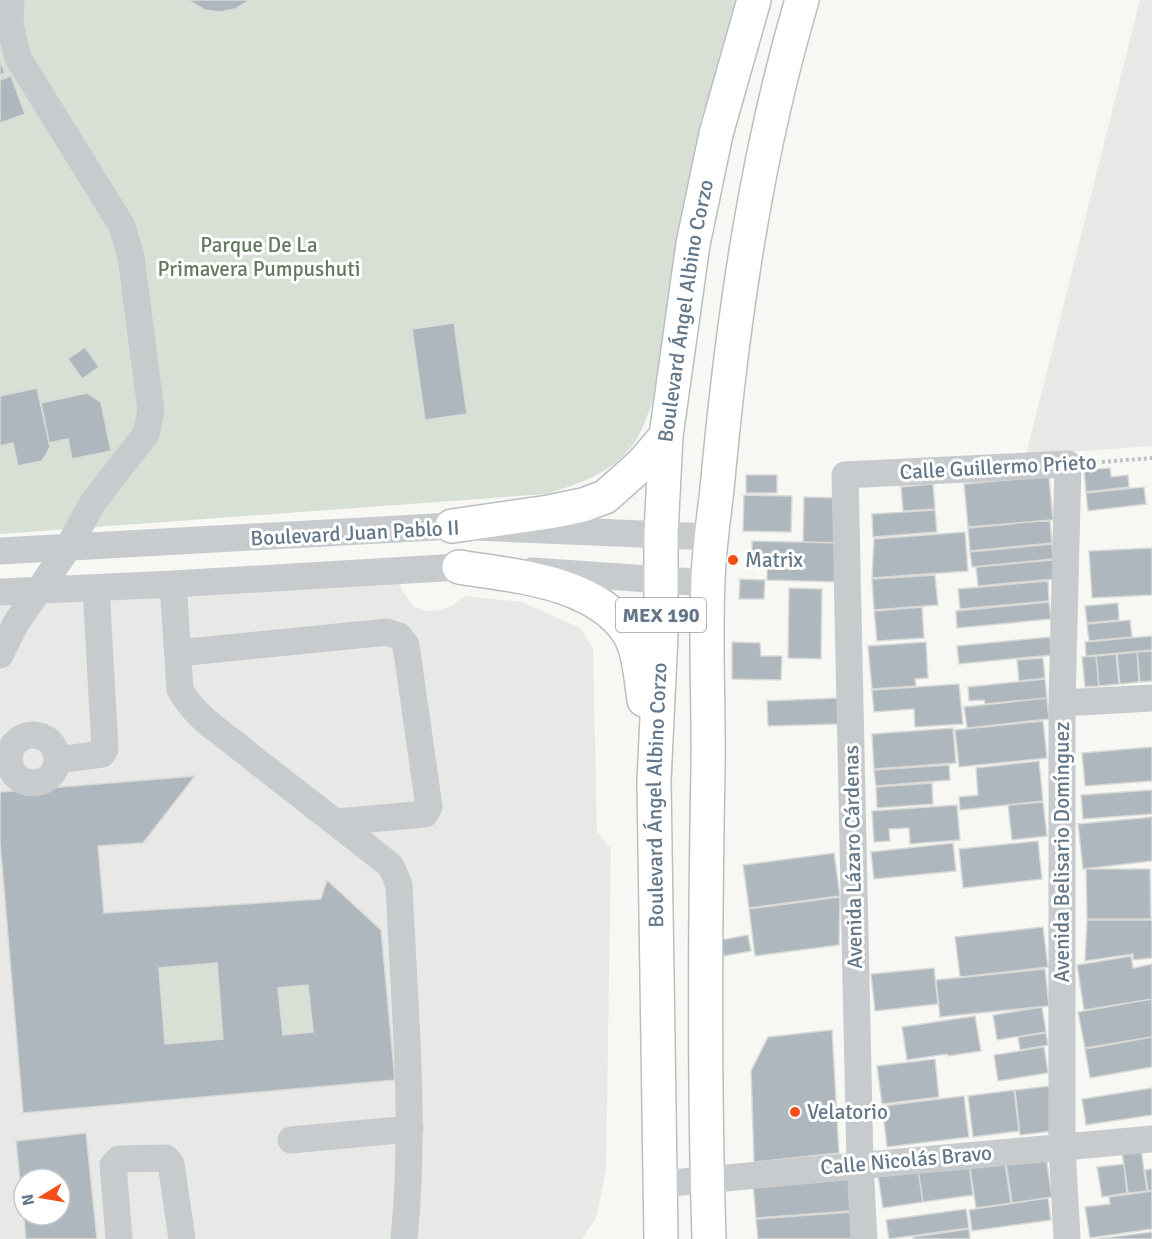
<svg xmlns="http://www.w3.org/2000/svg" width="1152" height="1239" font-family="Signika,sans-serif">
<style>
.built{fill:#e8e9e7;fill-rule:evenodd}
.green{fill:#d8e0d5}
.building{fill:#aeb7bd;stroke:#d9d9d7;stroke-width:1.5;fill-rule:evenodd}
.lines{fill:none;stroke-linecap:round;stroke-linejoin:round}
.major-casing{stroke:#babec2;stroke-width:36}
.path{stroke:#bec1c3;stroke-width:4;stroke-dasharray:3 3;stroke-linecap:butt}
.minor{stroke:#c7cbce;stroke-width:27}
.major{stroke:#fff;stroke-width:33}
.poi-dot{fill:#f44f18;stroke:#fff;stroke-width:2}
.labels{text-anchor:middle;dominant-baseline:central;stroke-width:6;stroke-linejoin:round;paint-order:stroke}
.shield{fill:#fff;stroke:#92a0ac;stroke-width:1.5}
.shield-label{font-size:20px;font-weight:bold;fill:#637788}
.park-label{font-size:21px;fill:#647a5f;stroke:#fff}
.street-label{font-size:21px;fill:#637788;stroke:#fff}
.poi-label{font-size:21px;fill:#637788;stroke:#fff;text-anchor:start}
</style>
<rect width="100%" height="100%" fill="#f7f8f4"/>
<path class="built" d="M1140 0H1152V446L1026 455Z
M398 580 403 592 413 606 426 611 441 610 453 605 465 596 522 602 580 628 593 648 597 831 611 849 606 1170 596 1218 582 1239H0V602ZM24 1179H60V1215H24Z"/>
<path class="green" d="M0 0H740L700 124 652 404C647 415 643 429 637 439 615 472 582 483 546 494L0 534Z
M217 963 223 1039 165 1044 159 968Z
M308 985 313 1032 283 1035 278 988Z"/>
<path class="building" d="M188 0H250L235 9 220 12 205 10Z
M0 61 5 73 0 75Z
M11 76 25 114 0 123V80Z
M454 323 467 414 425 420 412 329Z
M85 347 99 367 82 379 68 359Z
M37 388 50 447 42 461 18 466 13 443 0 446V396Z
M87 393 101 402 111 451 72 459 68 439 49 443 41 403Z
M1110 468 1111 477 1128 475 1129 487 1086 492 1084 470Z
M746 475H777V493H746Z
M1049 476 1053 520 968 527 964 484Z
M933 484 935 509 903 511 901 487Z
M1144 487 1146 504 1088 511 1086 493Z
M744 495 792 496 791 532 743 531Z
M804 497 841 498V543L803 542Z
M935 510 937 532 873 537 872 514Z
M1050 520 1052 543 970 551 968 528Z
M965 532 968 571 872 578 874 539Z
M752 541 840 543V582L767 580V564H752Z
M1052 544 1053 559 972 567 970 552Z
M1152 548V595L1092 598 1089 551Z
M1053 560 1055 579 978 586 976 567Z
M935 575 938 605 874 610 872 579Z
M740 579 765 580 764 599H739Z
M1048 581 1049 601 960 609 958 589Z
M789 588 822 589 821 659 788 658Z
M1049 602 1051 619 957 628 956 611Z
M1118 603 1119 620 1087 623 1085 606Z
M922 607 924 638 877 641 874 611Z
M1130 620 1132 637 1089 641 1087 624Z
M1152 636V650L1086 656 1085 642Z
M1050 637 1052 655 959 664 957 646Z
M732 642 760 643 761 656H782L781 680 732 679Z
M926 642 928 678 915 679 916 686 872 689 868 646Z
M1152 651V681L1140 682 1137 652Z
M1137 652 1139 682 1120 684 1117 654Z
M1116 654 1119 684 1099 686 1096 656Z
M1096 656 1099 686 1085 687 1082 657Z
M1043 658 1045 678 1019 681 1017 660Z
M1045 679 1047 698 985 704 984 700 969 701 968 687Z
M959 684 963 724 915 727 914 709 874 712 872 690Z
M838 698 839 724 768 726 767 701Z
M1047 698 1049 719 967 728 964 707Z
M1043 721 1047 758 959 767 955 730Z
M953 728 956 763 874 769 872 734Z
M1152 747V781L1085 786 1082 753Z
M1039 761 1043 801 960 810 959 797 978 795 976 768Z
M949 765 950 780 876 786 874 770Z
M195 776 143 843 98 846 104 913 321 899 327 880 381 930 395 1080 23 1113 0 842V792ZM217 963 223 1039 165 1044 159 968ZM308 985 313 1032 283 1035 278 988Z
M932 783 933 804 877 808 876 787Z
M1152 790V814L1083 819 1081 795Z
M1043 802 1047 836 1012 840 1008 805Z
M957 805 960 840 910 844 909 828 889 829 890 841 874 842 872 811Z
M1152 817V861L1083 869 1078 824Z
M1038 841 1042 879 963 888 959 849Z
M953 843 956 871 874 879 871 852Z
M834 853 840 896 749 908 743 865Z
M1086 869H1150L1151 919H1087Z
M840 897 839 945 755 956 749 909Z
M1087 920H1152V958L1133 960V954L1085 961Z
M1043 927 1048 967 960 977 955 937Z
M748 935 751 951 724 956 721 940Z
M1131 956 1133 968 1152 964V999L1084 1010 1077 965Z
M934 968 938 1004 875 1011 871 974Z
M1045 969 1049 1006 940 1017 936 980Z
M1152 999V1037L1085 1048 1078 1012Z
M1042 1007 1046 1032 997 1040 993 1015Z
M975 1016 981 1051 948 1056 947 1054 907 1060 902 1027Z
M832 1030 839 1153 754 1162 751 1071 768 1037Z
M1046 1033 1048 1045 1020 1050 1018 1037Z
M1152 1037V1067L1090 1078 1085 1049Z
M1044 1047 1048 1073 998 1081 994 1055Z
M935 1059 939 1097 882 1104 877 1066Z
M1049 1086 1054 1131 1020 1135 1015 1090Z
M1152 1088V1115L1086 1125 1082 1099Z
M1014 1090 1019 1131 973 1137 968 1096Z
M964 1096 969 1137 887 1147 882 1106Z
M86 1133 97 1239H26L16 1141ZM24 1179H60V1215H24Z
M1141 1149 1147 1191 1128 1193 1122 1152Z
M1046 1157 1052 1197 1012 1203 1006 1163Z
M969 1163 973 1195 923 1202 918 1170Z
M1005 1163 1011 1203 976 1208 970 1168Z
M1124 1164 1127 1193 1102 1197 1097 1167Z
M1152 1169V1190L1148 1191 1145 1170Z
M918 1170 923 1202 883 1208 878 1176Z
M849 1176 851 1211 756 1218 753 1183Z
M1152 1191V1229L1090 1238 1085 1207 1110 1204 1109 1197Z
M1048 1198 1051 1220 972 1231 969 1210Z
M966 1209 969 1228 889 1239 886 1220Z
M852 1212 854 1239H758L756 1219Z
M969 1229 970 1239H913V1237Z
M1152 1232V1239H1097Z"/>
<g class="lines">
<defs>
<g id="major">
<path d="M452 526 549 512 583 505 605 497 642 464 666 436"/>
<path d="M459 567C514 576 594 581 628 632 639 649 641 679 644 700"/>
<path id="s1" d="M661 1239 654 781 661 634V534L666 436 693 244 716 134 754 0"/>
<path d="M709 1239C704 1082 705 925 708 769 709 706 705 643 708 581 709 543 716 506 719 468 734 311 757 152 802 0"/>
</g>
</defs>
<use href="#major" class="major-casing"/>
<path class="path" d="M1090 463 1152 458"/>
<path class="minor" d="M0 551 452 526 711 537
M532 571 708 583
M173 584 180 689C192 714 218 730 239 747 289 787 341 826 391 866L399 885C404 1003 416 1121 404 1239
M0 592 173 584 459 567 479 568
M178 653 387 632 399 636 406 645 429 807 425 814 337 822
M0 655 16 623 68 548 93 502 146 434 151 411 131 257 122 226 18 58 10 24 11 0
M1062 703 1152 698
M9 759a24 24 0 1 1 48 0a24 24 0 1 1-48 0Z
M58 760 102 754 105 749 96 588
M291 1140 410 1129
M660 1184 1152 1139
M119 1239 113 1165 119 1159 166 1158 171 1164 182 1239
M864 1239 860 1164 845 475 1068 464 1062 703V1146L1067 1239"/>
<use href="#major" class="major"/>
</g>
<g class="poi-dot">
<circle cx="733" cy="560" r="6"/>
<circle cx="795" cy="1112" r="6"/>
</g>
<g class="labels">
<rect class="shield" x="616" y="598" width="90" height="34" rx="4.5"/>
<g class="shield-label">
<text x="661" y="615">MEX 190</text>
</g>
<g class="park-label">
<text x="259" y="245">Parque De La<tspan x="259" dy="24">Primavera Pumpushuti</tspan></text>
</g>
<g class="street-label">
<text stroke="none"><textPath href="#s1" startOffset="930">Boulevard Ángel Albino Corzo</textPath></text>
<text transform="translate(998 467) rotate(-3)">Calle Guillermo Prieto</text>
<text transform="translate(355 533) rotate(-3)">Boulevard Juan Pablo II</text>
<text stroke="none"><textPath href="#s1" startOffset="444">Boulevard Ángel Albino Corzo</textPath></text>
<text transform="translate(1062 852) rotate(-90)">Avenida Belisario Domínguez</text>
<text transform="translate(853 857) rotate(-91)">Avenida Lázaro Cárdenas</text>
<text transform="translate(906 1160) rotate(-5)">Calle Nicolás Bravo</text>
</g>
<g class="poi-label">
<text x="745" y="560">Matrix</text>
<text x="807" y="1112">Velatorio</text>
</g>
</g>
<g transform="translate(42 1197) rotate(259)"><circle r="28" fill="#ffffff" stroke="#c1c9cf" stroke-width="1.5"/>
<path d="M0-4.5L10 22L0 15L-10 22Z" fill="#f44f18"/>
<text y="-9" font-size="16" font-weight="bold" text-anchor="middle" fill="#637788">N</text>
</g>
</svg>
